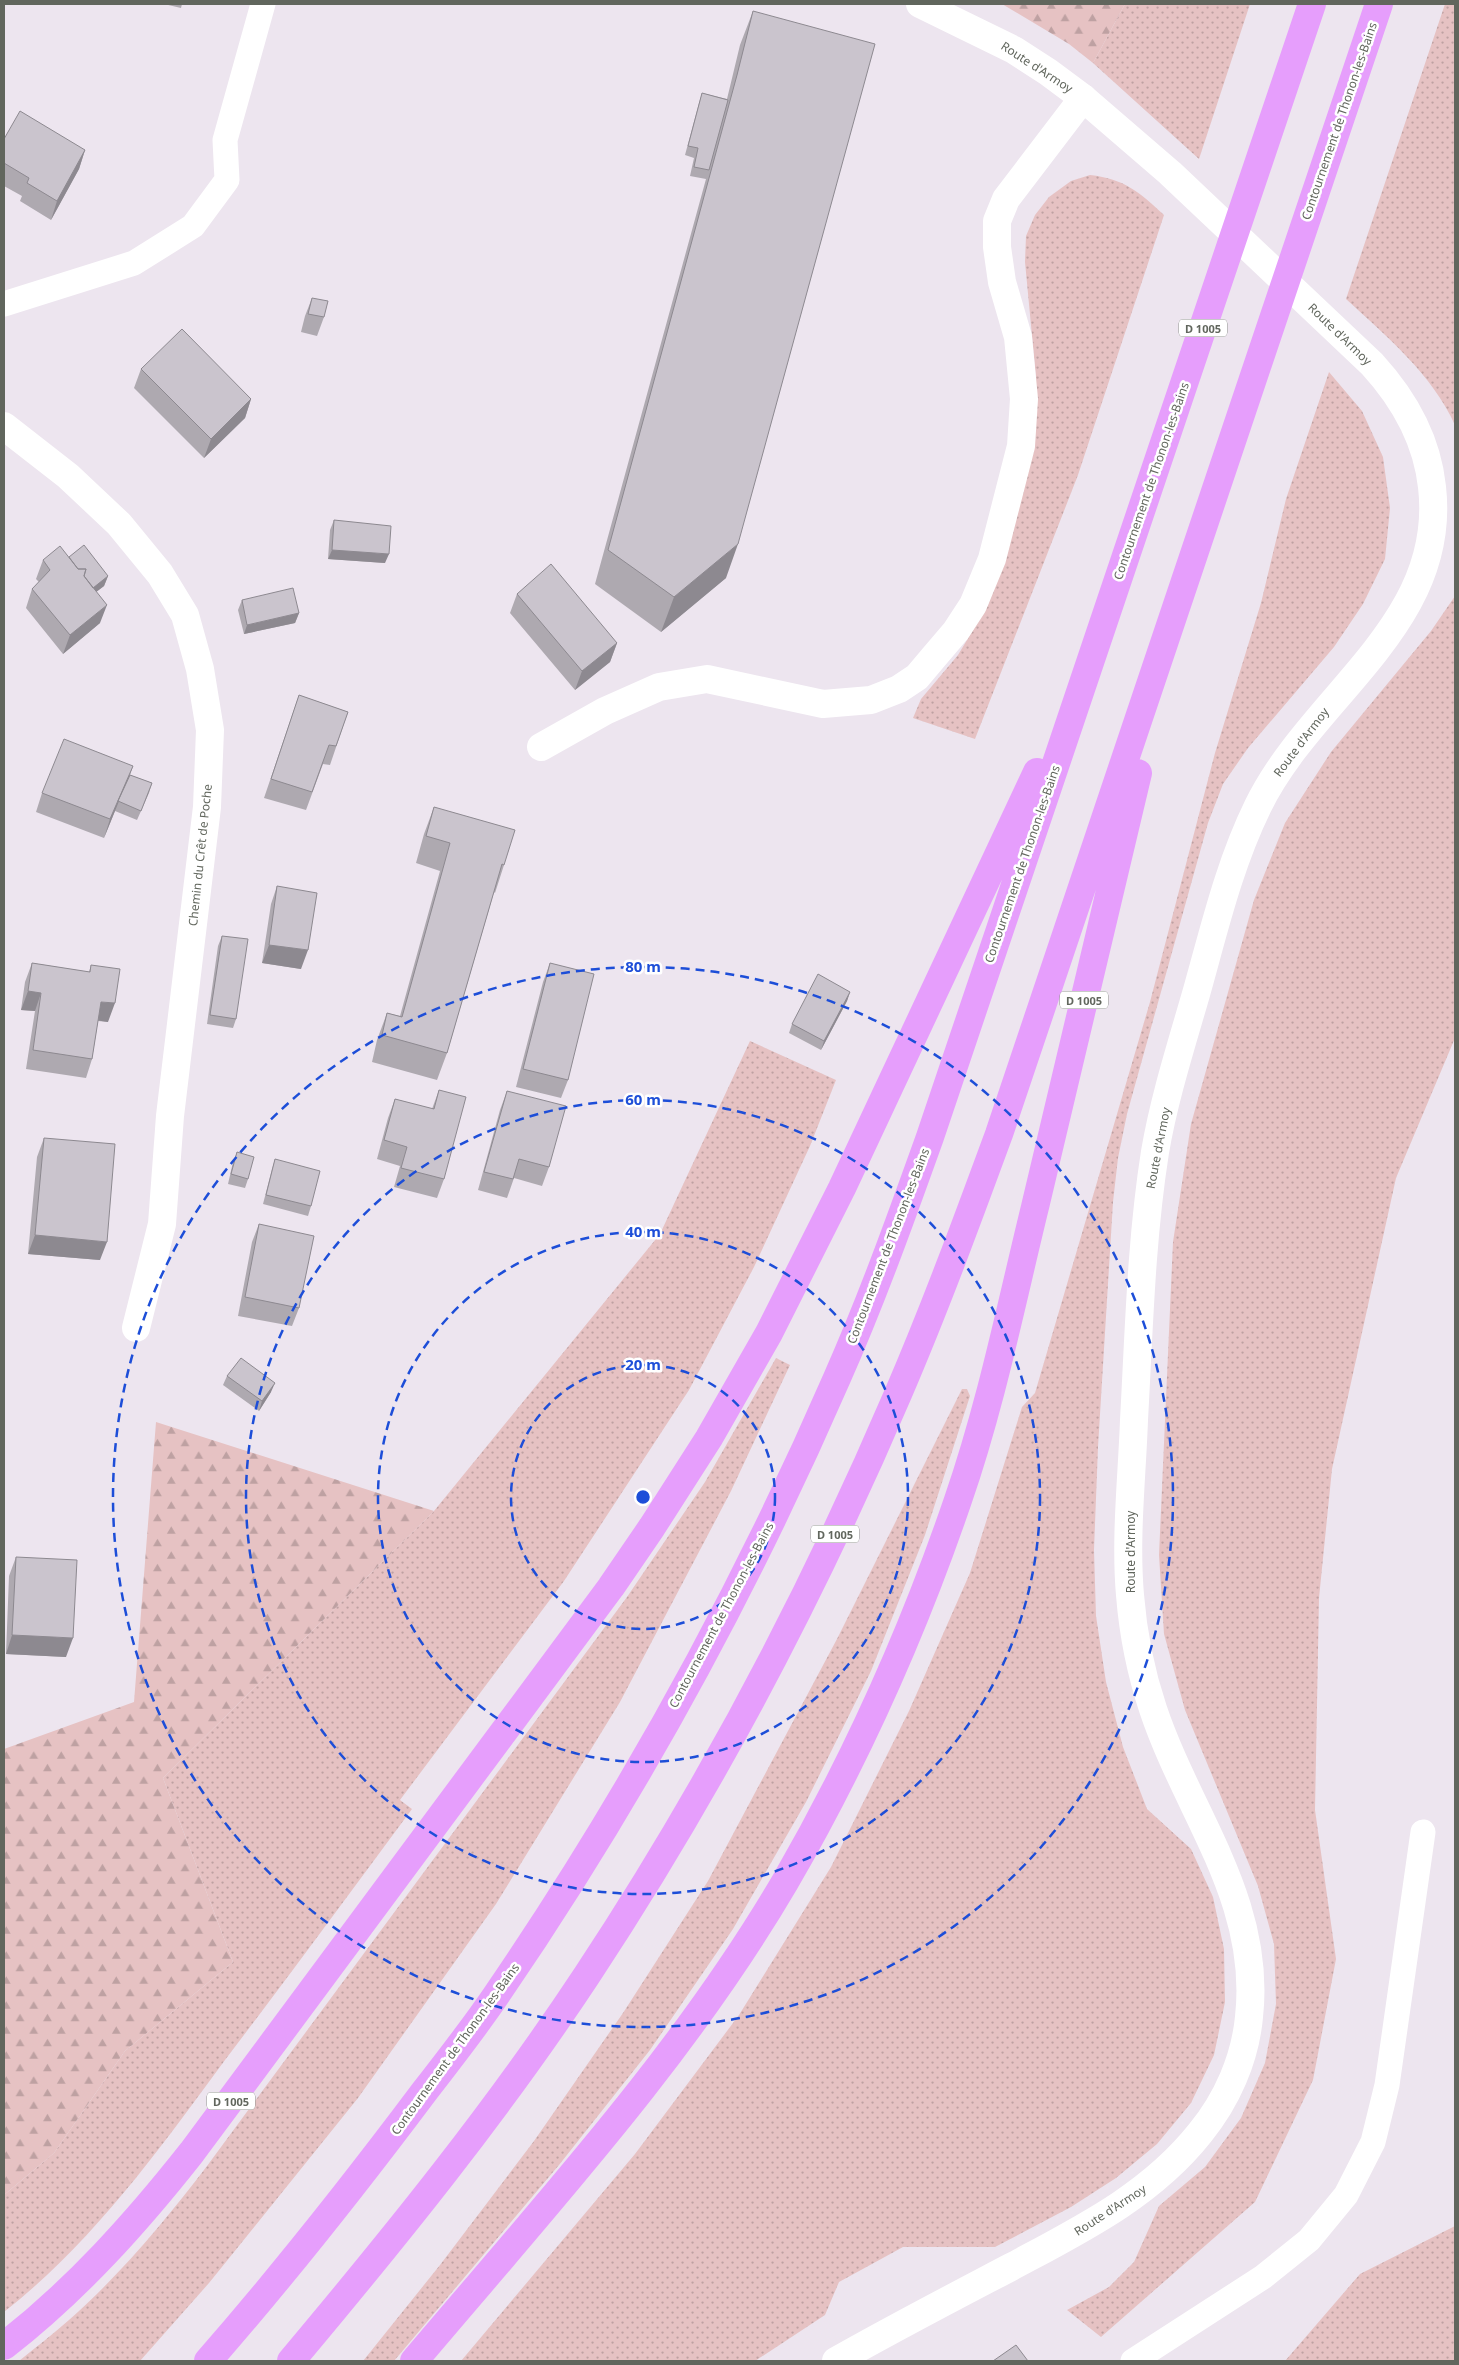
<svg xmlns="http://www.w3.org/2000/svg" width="1459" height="2365" font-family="'Noto Sans',sans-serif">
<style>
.grass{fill:url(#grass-dots)}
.forest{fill:url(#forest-firs)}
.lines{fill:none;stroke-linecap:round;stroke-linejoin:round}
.service{stroke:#fff;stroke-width:25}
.minor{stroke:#fff;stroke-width:28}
.secondary{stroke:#fff;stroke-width:28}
.trunk{stroke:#e69efc;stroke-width:28}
.wall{fill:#aea9b0}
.shaded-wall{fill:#8d8990}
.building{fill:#cac4cd;stroke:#8d8990}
.ring{fill:none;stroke:#1d4ed8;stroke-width:2.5;stroke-dasharray:9 6}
.labels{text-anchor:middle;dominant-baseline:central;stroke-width:5;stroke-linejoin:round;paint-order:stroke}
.shield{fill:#fff;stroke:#90948e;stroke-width:1}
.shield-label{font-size:11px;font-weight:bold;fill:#61665d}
.street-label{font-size:12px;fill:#61665d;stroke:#fff}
.centre{fill:#1d4ed8;stroke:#fff;stroke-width:2.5}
.ring-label{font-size:15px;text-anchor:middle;font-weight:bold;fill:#1d4ed8;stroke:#fff;stroke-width:5;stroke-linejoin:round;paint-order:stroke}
</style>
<defs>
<pattern id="grass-dots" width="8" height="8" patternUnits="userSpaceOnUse" patternTransform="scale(1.25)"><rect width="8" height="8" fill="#e6c2c3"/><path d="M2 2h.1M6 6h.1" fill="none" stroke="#bea1a2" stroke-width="1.8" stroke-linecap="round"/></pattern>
<pattern id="forest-firs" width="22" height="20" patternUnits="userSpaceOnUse" patternTransform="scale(1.25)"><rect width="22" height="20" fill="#e6c2c3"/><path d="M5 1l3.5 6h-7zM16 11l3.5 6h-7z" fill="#bea1a2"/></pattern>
</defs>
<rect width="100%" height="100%" fill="#ede5ef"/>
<path class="grass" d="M1125 4H1250L1199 159 1093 63Z
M1445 4H1455V425C1432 374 1387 337 1346 299Z
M1090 175C1125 179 1139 192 1164 215L1078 475 975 739 913 718 921 699 958 655 988 605 1023 493 1034 436 1036 378 1025 262 1026 236 1035 215 1049 197 1071 181Z
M1329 372 1362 411 1383 457 1390 508 1385 559 1363 604 1334 647 1248 748 1223 784 1208 823 1127 1114 1118 1158 1113 1202 1098 1447 1094 1550 1096 1616 1106 1682 1123 1747 1147 1809 1191 1849 1213 1897 1224 1949 1225 2002 1214 2055 1191 2103 1157 2144 1116 2178 1071 2207 995 2247H903L839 2282 825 2315 755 2361H461L635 2154 739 2015 831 1867 909 1711 970 1573 1022 1407 1035 1393 1150 1002 1215 753 1261 603 1286 499Z
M1455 596V1038L1396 1178 1332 1469 1319 1598 1315 1810 1336 1959 1313 2080 1255 2202 1101 2337 1067 2310 1109 2287 1134 2262 1159 2206 1205 2167 1241 2118 1265 2063 1276 2004 1274 1944 1258 1886 1185 1710 1164 1634 1159 1555 1173 1242 1191 1124 1254 900 1285 823 1331 752 1431 631Z
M750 1041 836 1080 810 1146 754 1267 689 1390 564 1581 400 1800 412 1809C350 1893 288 1977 225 2060 159 2150 93 2242 4 2312V2195L54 2153 125 2051 233 1962 163 1778 434 1511 660 1234Z
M776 1358 790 1365 731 1491 620 1702 496 1904 358 2098 209 2283 140 2361H19C35 2348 53 2334 69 2320 121 2274 165 2221 207 2166L627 1597 705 1482Z
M962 1389H967L970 1396 925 1535 871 1671 806 1802 733 1929 650 2050 559 2165 394 2361H363L440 2265 534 2141 623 2013 708 1881 837 1639Z
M1455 2226V2361H1285L1360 2274Z"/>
<path class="forest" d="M1002 4H1125L1093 63 1069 44Z
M156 1422 434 1511 163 1778 233 1962 125 2051 54 2153 4 2195V1749L134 1702Z"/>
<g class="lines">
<path class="service" d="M4 304 134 263 193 226 227 180 225 140 263 4
M1133 2361 1263 2277 1309 2240 1346 2195 1373 2142 1387 2085 1423 1832"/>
<path class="minor" d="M4 426 68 476 119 524 160 574 185 615 200 669 210 730 207 807 170 1116 162 1224 136 1328
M541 747 605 711 659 687 707 679 823 704 871 700 899 689 917 677 933 658 956 631 973 605 992 559 1021 446 1024 399 1018 337 1002 282 997 247V221L1006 199 1083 98"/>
<path class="secondary" d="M836 2361C894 2328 952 2298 1011 2267 1080 2230 1150 2196 1200 2133 1227 2100 1245 2059 1249 2017 1262 1900 1188 1814 1153 1709 1141 1673 1133 1633 1130 1595 1125 1537 1132 1477 1134 1420 1139 1330 1141 1241 1155 1152 1164 1099 1181 1046 1196 994 1214 930 1229 865 1258 806 1312 695 1448 624 1432 487 1427 439 1404 399 1372 364L1170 173 1083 98 1048 72 1014 50 920 4"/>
<path class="trunk" d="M4 2346C76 2290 136 2223 192 2152L611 1587 652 1527 709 1438 769 1333 842 1188 1037 772
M208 2361C284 2274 355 2184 424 2092 449 2060 474 2028 497 1994 629 1801 744 1592 837 1378 872 1299 901 1218 930 1137L1312 4
M291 2361C395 2237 498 2110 587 1975 708 1792 812 1595 898 1394 935 1308 967 1221 999 1134L1379 4
M414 2361C544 2207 683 2056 785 1882 855 1761 913 1632 958 1500 991 1405 1011 1305 1035 1207 1069 1062 1103 917 1138 773"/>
</g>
<path class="wall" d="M164 4H182L181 8Z
M753 11 726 578 661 632 595 584 706 179 690 176 694 158 685 155 699 103 702 93 727 99 740 45Z
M4 139 85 150 79 169 51 220 20 201 22 196 4 186Z
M312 298 324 317 317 336 301 332 305 316Z
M141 369 251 399 245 418 204 458 134 388Z
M334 520 385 563 328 559 330 530Z
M69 557 108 576 104 586 96 592 100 623 63 654 26 608 32 589 39 582 36 579 43 560Z
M517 594 617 643 610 662 575 690 510 613Z
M242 600 299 613 295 623 244 634 238 610Z
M299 695 348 712 330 765 323 764 306 810 264 798Z
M133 766 130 775 152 783 149 793 137 820 115 811 104 838 36 812 42 793Z
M434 807 504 865 495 893 494 892 447 1053 437 1080 372 1062 377 1040 387 1013 400 1016 440 871 416 863 424 834Z
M277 886 301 969 262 963 271 904Z
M222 936 236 1019 233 1028 207 1024 218 946Z
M32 963 89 972 91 965 108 1022 98 1021 92 1059 86 1078 26 1069 35 1011 21 1010 25 982Z
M550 963 568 1080 561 1098 516 1087 543 982Z
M850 992 847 1001 821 1050 789 1033 792 1024Z
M439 1090 444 1179 437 1198 394 1187 400 1166 377 1159 388 1118 395 1099 432 1109Z
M507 1091 549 1167 542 1186 514 1178 507 1198 478 1190 500 1110Z
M44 1138 100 1260 28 1254 37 1157Z
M237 1152 248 1179 245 1188 228 1184 233 1162Z
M275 1159 311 1206 308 1216 263 1204 272 1169Z
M259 1224 299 1308 292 1326 238 1316 252 1242Z
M227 1376 271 1392 259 1411 223 1385Z
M16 1557 66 1657 6 1654 9 1576Z"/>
<path class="shaded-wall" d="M85 150 79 169 51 220 57 201Z
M251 399 245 418 204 458 211 439Z
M738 544 726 578 661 632 674 597Z
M332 550 389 554 385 563 328 559Z
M108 576 104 586 83 602 86 593Z
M107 605 100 623 63 654 70 635Z
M299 613 295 623 244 634 247 625Z
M617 643 610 662 575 690 582 671Z
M133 766 126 784 104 838 110 819Z
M269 945 308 950 301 969 262 963Z
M28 991 41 993 35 1011 21 1010Z
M850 992 847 1001 821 1050 824 1041Z
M101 1002 115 1003 108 1022 95 1020Z
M35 1235 107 1242 100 1260 28 1254Z
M275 1383 271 1392 259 1411 262 1401Z
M12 1635 73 1638 66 1657 6 1654Z"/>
<path class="building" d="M753 11 875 44 738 544 674 597 608 550 737 75Z
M702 93 728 100 709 170 694 167 698 148 688 146Z
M20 111 85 150 57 201 27 183 29 178 4 163V139Z
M312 298 328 301 324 317 308 314Z
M182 329 251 399 211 439 141 369Z
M334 520 391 526 389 554 332 550Z
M84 545 108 576 93 588 84 576 86 569H78L69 557Z
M60 546 78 569H86L84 576 107 605 70 635 32 589 50 570 43 560Z
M551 564 617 643 582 671 517 594Z
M293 588 299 613 247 625 242 600Z
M299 695 348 712 336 746 329 745 312 792 271 779Z
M64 739 133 766 110 819 42 793Z
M130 775 152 783 141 811 118 801Z
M434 807 515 830 504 865 502 864 447 1053 382 1035 387 1013 402 1017 450 843 426 836Z
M277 886 317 893 308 950 269 945Z
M222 936 248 939 236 1019 210 1015Z
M32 963 90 972 91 965 120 969 115 1003 101 1002 92 1059 33 1050 41 993 28 991Z
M550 963 594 974 568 1080 523 1069Z
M818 974 850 992 824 1041 792 1024Z
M439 1090 466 1097 444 1179 401 1168 407 1147 384 1140 395 1099 434 1109Z
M507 1091 566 1106 549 1167 519 1159 513 1179 484 1172Z
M44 1138 115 1144 107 1242 35 1235Z
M237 1152 254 1157 248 1179 231 1174Z
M275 1159 320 1171 311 1206 266 1195Z
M259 1224 314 1236 299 1308 245 1297Z
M241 1358 275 1383 262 1401 227 1376Z
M16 1557 77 1560 73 1638 12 1635Z
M1016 2345 1028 2361H993Z"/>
<g class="ring">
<circle cx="643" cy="1497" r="132"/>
<circle cx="643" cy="1497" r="265"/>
<circle cx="643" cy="1497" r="397"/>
<circle cx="643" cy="1497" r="530"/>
</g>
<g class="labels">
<g class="shield">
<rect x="1179" y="319.5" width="48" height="17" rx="4"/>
<rect x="1060" y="991.5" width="48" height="17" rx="4"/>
<rect x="811" y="1525.5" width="48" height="17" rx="4"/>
<rect x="207" y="2092.5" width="48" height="17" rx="4"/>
</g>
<g class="shield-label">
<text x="1203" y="328">D 1005</text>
<text x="1084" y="1000">D 1005</text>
<text x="835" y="1534">D 1005</text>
<text x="231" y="2101">D 1005</text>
</g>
<g class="street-label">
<text transform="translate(1037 67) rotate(33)">Route d'Armoy</text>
<text transform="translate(1339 121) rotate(-71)">Contournement de Thonon-les-Bains</text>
<text transform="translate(1340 334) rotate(44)">Route d'Armoy</text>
<text transform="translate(1151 481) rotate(-71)">Contournement de Thonon-les-Bains</text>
<text transform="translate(1301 742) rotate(-53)">Route d'Armoy</text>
<text transform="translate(200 855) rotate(-84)">Chemin du Crêt de Poche</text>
<text transform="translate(1022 864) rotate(-71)">Contournement de Thonon-les-Bains</text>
<text transform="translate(1158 1148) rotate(-79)">Route d'Armoy</text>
<text transform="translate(888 1246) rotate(-69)">Contournement de Thonon-les-Bains</text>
<text transform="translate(1130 1552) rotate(-90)">Route d'Armoy</text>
<text transform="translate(721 1615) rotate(-62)">Contournement de Thonon-les-Bains</text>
<text transform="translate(455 2049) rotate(-54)">Contournement de Thonon-les-Bains</text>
<text transform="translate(1110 2210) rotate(-33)">Route d'Armoy</text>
</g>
</g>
<circle cx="643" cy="1497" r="8" class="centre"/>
<g class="ring-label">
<text x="643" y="972">80 m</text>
<text x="643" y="1105">60 m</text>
<text x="643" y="1237">40 m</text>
<text x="643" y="1370">20 m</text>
</g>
<rect width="1459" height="2365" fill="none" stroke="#61665d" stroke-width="10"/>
</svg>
